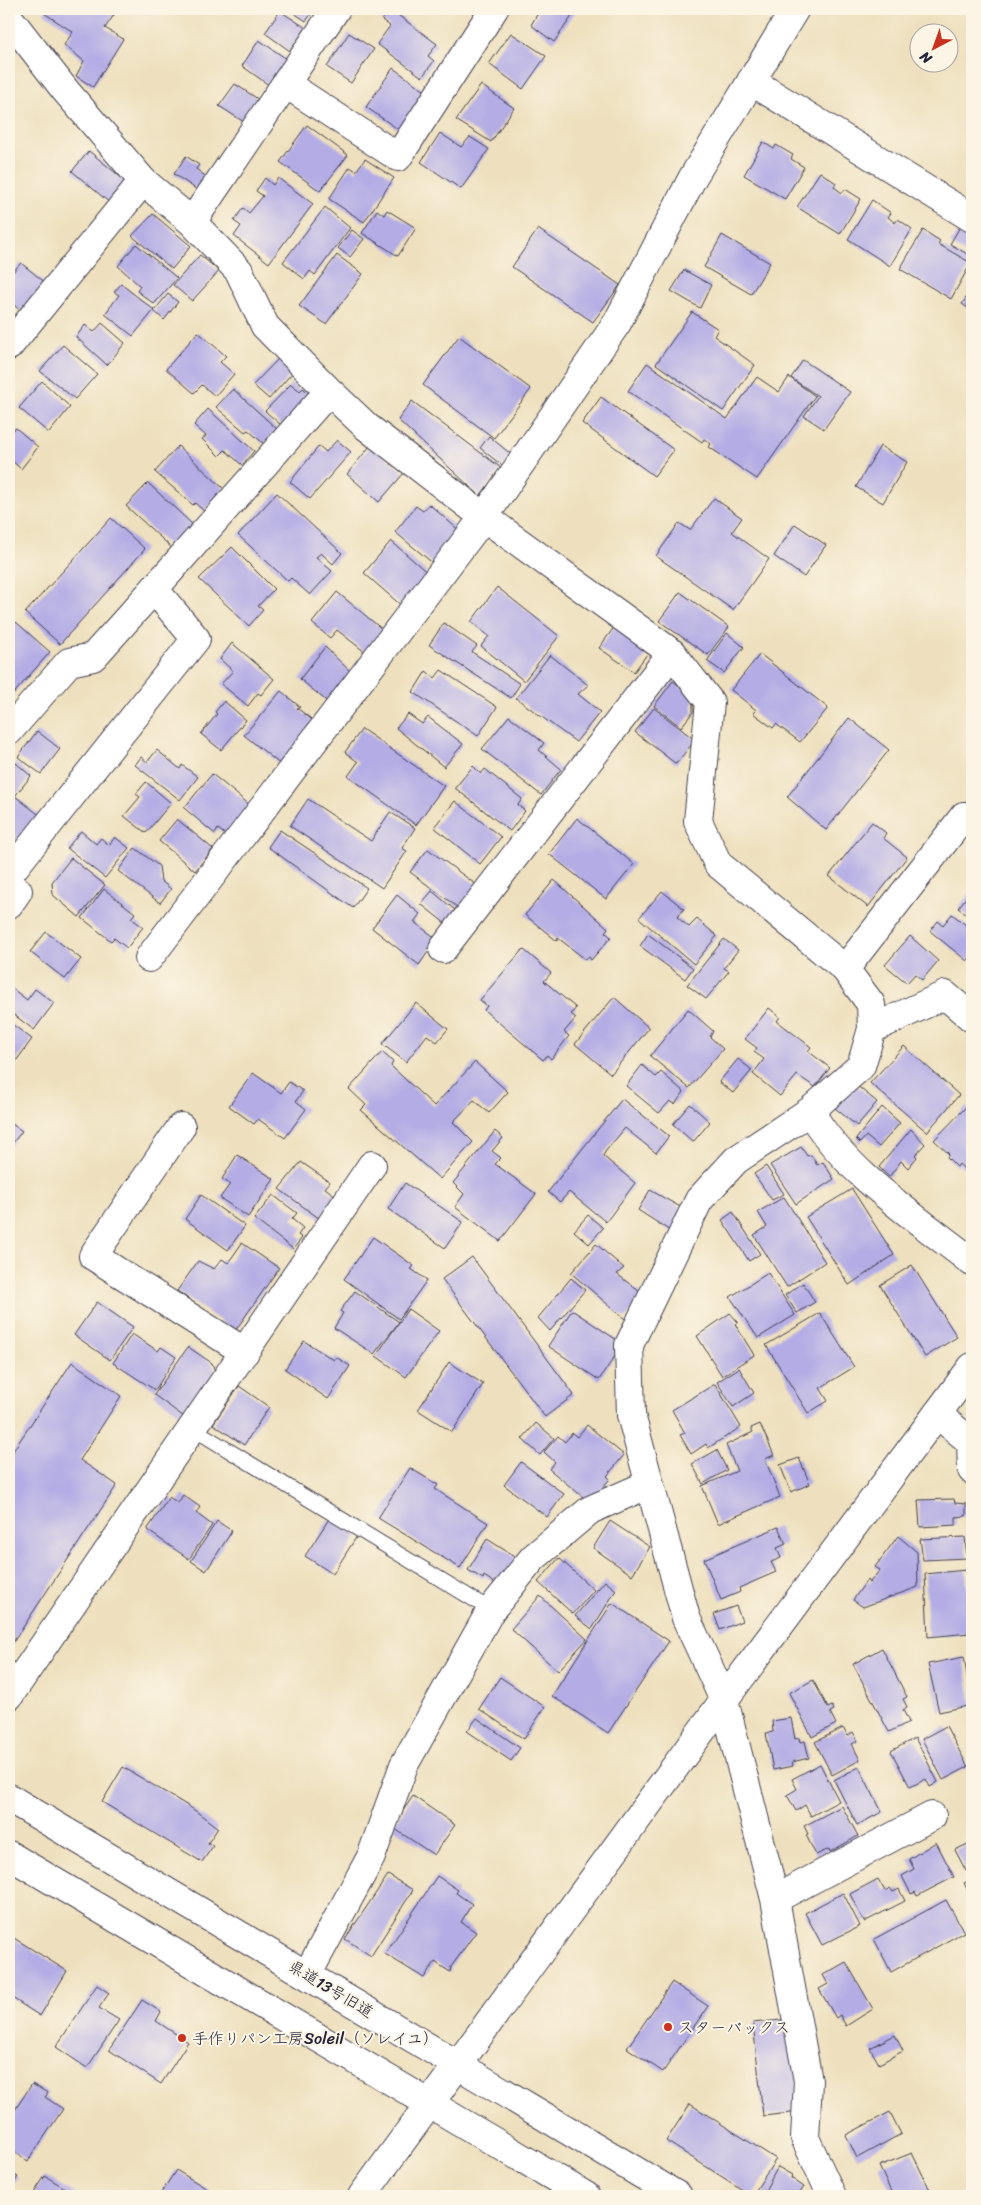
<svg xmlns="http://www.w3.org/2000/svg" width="981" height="2205" font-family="Sriracha,'Klee One',sans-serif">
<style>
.building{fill:#b4ade5}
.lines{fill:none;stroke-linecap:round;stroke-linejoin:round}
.service-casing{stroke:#413e4f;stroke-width:16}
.minor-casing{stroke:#413e4f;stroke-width:30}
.tertiary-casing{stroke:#413e4f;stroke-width:30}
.service{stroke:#fff;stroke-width:14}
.minor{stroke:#fff;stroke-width:28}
.tertiary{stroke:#fff;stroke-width:28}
.poi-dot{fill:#c8321e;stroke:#fcf5e5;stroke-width:2}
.labels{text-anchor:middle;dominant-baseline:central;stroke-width:4;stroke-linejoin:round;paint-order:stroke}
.street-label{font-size:16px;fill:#22223b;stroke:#fcf5e5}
.poi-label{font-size:16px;fill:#22223b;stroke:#fcf5e5;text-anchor:start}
</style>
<rect width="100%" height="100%" fill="#fcf5e5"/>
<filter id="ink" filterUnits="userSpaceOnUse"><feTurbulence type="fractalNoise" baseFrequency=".02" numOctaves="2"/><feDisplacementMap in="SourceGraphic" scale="10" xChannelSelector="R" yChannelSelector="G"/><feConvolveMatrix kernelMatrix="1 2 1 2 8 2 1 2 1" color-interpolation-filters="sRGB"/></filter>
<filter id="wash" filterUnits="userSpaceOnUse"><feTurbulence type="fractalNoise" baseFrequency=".0096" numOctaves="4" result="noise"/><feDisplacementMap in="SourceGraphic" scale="20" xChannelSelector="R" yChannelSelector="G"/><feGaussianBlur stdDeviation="1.12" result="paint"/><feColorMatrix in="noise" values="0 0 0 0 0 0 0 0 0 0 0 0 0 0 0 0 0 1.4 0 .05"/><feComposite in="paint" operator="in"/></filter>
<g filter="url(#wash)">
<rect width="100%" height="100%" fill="#eee0be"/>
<g id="blocks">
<path class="building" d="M47 9H118L105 28 123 39 93 87 76 76 84 61 64 45 73 32 44 13Z
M288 9H315L306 21Z
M390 9 437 44 428 56 434 61 422 77 377 44 390 26 382 20Z
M532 9H577L554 42 531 25 538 13Z
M280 11 306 28 290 51 265 33Z
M349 33 374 49 351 83 327 67Z
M511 33 546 56 523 89 489 64Z
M259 40 291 62 273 88 242 66Z
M393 68 425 91 399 130 366 107Z
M235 84 267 105 252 127 219 106Z
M481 85 514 108 491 142 456 120Z
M307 125 348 155 320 191 280 162Z
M440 133 461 147 470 137 489 149 461 189 421 162Z
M763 142 774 149 776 145 793 155 791 159 804 167 785 199 744 175Z
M89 151 128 183 111 204 72 171Z
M186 156 199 165 196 169 212 181 203 194 174 174Z
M365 159 394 178 364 222 329 199 350 167 356 171Z
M820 172 836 183 834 187 842 193 845 189 861 199 840 234 797 207Z
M265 178 273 185 278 178 313 204 269 263 234 236 241 226 234 221 243 208 249 213 263 196 256 191Z
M872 200 891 213 888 217 895 223 898 219 912 229 890 266 848 239Z
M325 207 350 228 315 275 310 271 304 279 283 262Z
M377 210 384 215 387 210 416 228 398 256 362 233Z
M153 214 191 246 172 269 132 236Z
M961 225 972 232V249L969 255 950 244Z
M538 229 620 285 593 322 512 267Z
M352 230 364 239 350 257 338 248Z
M923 230 940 241 938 244 971 263 951 299 900 269Z
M722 235 770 263 751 294 704 267Z
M136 244 177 278 154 304 137 291 140 286 118 266Z
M200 255 219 271 192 301 173 285Z
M337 255 363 274 326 324 299 306Z
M21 263 52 288 28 317 9 301V274L10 275Z
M684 270 711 285 700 308 671 291Z
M121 284 154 310 133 336 105 314 119 295 114 292Z
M972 289V311L962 304Z
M168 294 178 302 164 320 154 311Z
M692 312 718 329 714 336 755 365 723 411 656 364Z
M102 323 125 343 107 365 76 337 85 325 94 332Z
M198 332 226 356 220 362 234 374 215 396 202 385 194 393 166 369Z
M459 336 531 389 494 438 423 385Z
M63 345 97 374 75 399 40 371Z
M279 358 294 371 269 399 253 385Z
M803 360 850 392 824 429 804 416 818 396 791 378Z
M647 363 727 419 757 377 779 392 789 377 815 396 757 479 709 447 711 444 704 439 702 442 628 391Z
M42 381 70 407 49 433 19 408Z
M291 384 300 391 303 388 314 399 288 431 265 411Z
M233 389 277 429 264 444 248 430 245 432 216 407Z
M601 397 674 450 654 476 582 423Z
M412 401 501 468 480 496 398 420Z
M208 409 254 451 242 465 225 450 219 456 202 439 206 436 194 425Z
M16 428 38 447 21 469 9 458V430L11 432Z
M489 436 513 456 504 467 480 448Z
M337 440 351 452 310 499 290 482 319 446 326 452Z
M371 445 404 473 379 502 347 474Z
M178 446 224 489 204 511 195 503 193 505 155 472Z
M880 446 907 462 883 503 856 487Z
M148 483 193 525 172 548 126 506Z
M277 493 342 553 333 564 321 553 316 557 332 571 310 595 291 578 288 581 238 535Z
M714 498 742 518 732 532 769 559 733 610 656 556 679 523 690 530Z
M429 504 462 533 435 565 395 532 416 506 423 511Z
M111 518 145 549 60 644 25 613Z
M795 524 826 545 804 577 774 556Z
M391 541 430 575 403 607 364 573Z
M232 547 274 589 258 606 263 610 249 626 199 579Z
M497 587 559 636 524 681 481 646 489 636 471 622Z
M337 592 383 630 365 652 337 630 330 638 312 623Z
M680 592 729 627 708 655 659 621Z
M16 622 50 652 9 699V630Z
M444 623 477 646 472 652 520 684 511 698 429 645Z
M615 626 650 650 634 672 599 648Z
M727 633 744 647 724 673 707 661Z
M232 643 274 679 261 695 258 693 248 706 221 684 233 671 220 659Z
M325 647 354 675 330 704 300 679Z
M760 654 828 708 800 742 776 724 773 728 753 713 756 710 731 690Z
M550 655 588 685 578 694 600 712 576 742 516 698Z
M441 670 497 707 478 736 413 692 426 671 435 678Z
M673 681 693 696V712L681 727 654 706Z
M281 691 300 707 297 708 315 722 281 765 244 735Z
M224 701 246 720 221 750 201 734 217 714 215 712Z
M654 708 695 740 676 764 635 732Z
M408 714 422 724 428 717 463 744 444 767 396 728Z
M509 716 544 743 539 750 561 769 541 795 482 749Z
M849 718 889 750 826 830 787 797Z
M362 729 444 786 416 825 348 776 358 762 345 752Z
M37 731 60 749 41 774 18 757Z
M157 750 180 769 182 765 198 777 180 800 135 765 141 757 147 762Z
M16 763 31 776 15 796 47 821 21 853 9 843V772Z
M473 766 481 774 485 769 522 799 518 805 525 811 510 831 455 788Z
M212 774 251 806 227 836 218 829 215 834 184 808Z
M146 782 171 803 146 833 124 816 140 797 136 794Z
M308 799 371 841 390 812 415 828 402 848 407 851 382 888 290 826Z
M455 801 501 837 480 864 434 827Z
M577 818 634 864 606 899 549 854Z
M177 819 213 849 195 871 159 841Z
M872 822 886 833 883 838 907 857 868 907 829 876Z
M280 830 367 888 353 908 268 847Z
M81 831 96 844 101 838 109 845 115 837 129 848 105 878 67 848Z
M135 848 159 866 161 881 171 889 160 903 118 871Z
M428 849 482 889 464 912 410 872Z
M71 858 105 885 79 917 53 895 52 882Z
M554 880 608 928 605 932 611 937 591 960 589 957 585 959 558 938 557 941 525 915Z
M104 889 135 913 131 918 143 927 127 948 114 938 111 941 82 918Z
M972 890V919L958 908Z
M432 891 461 915 451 928 421 904Z
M662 891 684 909 677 917 689 927 697 919 717 936 694 964 639 918Z
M397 895 420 914 414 922 437 939 419 965 372 928Z
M952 914 972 930V955L967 961 930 931 938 921 943 925Z
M46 932 81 959 65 979 30 952Z
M648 934 693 968 685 979 640 946Z
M910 936 938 961 922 980 915 974 907 983 885 965Z
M724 939 738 950 724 968 729 971 706 999 687 985Z
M523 949 551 973 544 981 576 1008 571 1014 576 1018 564 1032 569 1036 551 1059 547 1055 543 1060 484 1010 487 1006 480 1000Z
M9 986 27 1000 35 989 54 1003 34 1030 9 1011Z
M614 997 649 1028 611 1074 575 1044Z
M416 1003 448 1029 437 1042 427 1035 406 1062 382 1044Z
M769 1008 780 1017 777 1021 811 1047 808 1051 830 1068 815 1087 797 1075 780 1096 753 1074 764 1059 754 1052 757 1048 745 1039Z
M688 1009 713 1031 710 1037 723 1049 689 1088 650 1056Z
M9 1022 32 1039 14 1064 9 1060Z
M904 1046 959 1095 927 1132 870 1083Z
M382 1052 393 1062 391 1066 434 1106 475 1062 508 1092 489 1113 474 1100 453 1122 473 1142 440 1179 361 1110 366 1105 349 1089Z
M738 1059 752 1070 733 1093 719 1082Z
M642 1065 656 1077 661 1072 684 1092 675 1104 670 1101 659 1113 626 1086Z
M253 1073 281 1093 289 1082 303 1091 296 1101 306 1109 285 1138 258 1119 254 1124 229 1106Z
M855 1084 877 1102 857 1126 835 1108Z
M622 1099 669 1136 656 1153 625 1128 605 1152 603 1156 635 1183 606 1222 569 1192 560 1202 548 1192Z
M690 1104 710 1122 693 1142 673 1124Z
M882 1107 900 1123 879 1147 866 1136 860 1143 856 1139Z
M966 1107 972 1112V1176L959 1164 957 1167 947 1157 949 1154 934 1140Z
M9 1122 22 1131 9 1148Z
M911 1129 925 1144 915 1155 917 1157 908 1168 901 1161 889 1177 879 1167Z
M495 1131 503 1138 492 1151 501 1158 495 1164 536 1194 500 1241 455 1207 464 1194 453 1183Z
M801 1147 807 1156 811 1155 817 1165 823 1162 834 1179 796 1204 770 1165Z
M237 1155 274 1179 248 1217 220 1198 230 1184 222 1179Z
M301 1162 330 1182 325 1188 337 1197 320 1219 279 1189Z
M766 1166 784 1194 772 1200 754 1174Z
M405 1183 463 1222 445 1248 388 1209Z
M852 1189 894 1255 849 1285 806 1217Z
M650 1190 691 1213 678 1236 638 1210Z
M201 1195 245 1226 228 1250 185 1219Z
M273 1195 297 1213 292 1219 303 1228 298 1235 302 1238 293 1249 254 1219Z
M784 1197 825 1262 787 1287 754 1235 767 1227 758 1212Z
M733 1212 760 1254 749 1261 722 1220Z
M588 1215 603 1228 589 1244 574 1231Z
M373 1237 414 1266 411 1269 427 1280 399 1319 344 1279Z
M242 1243 279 1268 235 1331 177 1291 198 1261 214 1269 222 1259 228 1263Z
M596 1244 624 1268 617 1274 645 1296 625 1319 571 1273Z
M472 1257 574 1395 545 1417 442 1279Z
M912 1265 957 1337 925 1357 880 1285Z
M768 1273 795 1315 758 1338 730 1297Z
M571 1278 585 1290 550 1331 538 1318Z
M803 1283 815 1302 797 1313 785 1295Z
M355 1291 399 1322 374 1354 334 1328 343 1313 340 1311Z
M97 1302 133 1327 110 1360 74 1335Z
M408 1309 439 1331 406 1377 376 1356Z
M572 1310 623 1344 599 1380 548 1346Z
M730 1313 738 1322 735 1324 754 1355 722 1376 697 1336Z
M820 1313 854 1367 820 1388 828 1401 808 1413 766 1345Z
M132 1334 158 1351 161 1347 176 1357 155 1390 113 1363Z
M304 1341 334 1360 336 1357 350 1366 328 1399 285 1369Z
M188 1347 212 1363 216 1374 187 1419 154 1395Z
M72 1362 121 1396 80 1460 117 1485 12 1644 9 1642V1457Z
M449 1362 483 1384 452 1432 418 1410Z
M739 1368 754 1393 733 1407 717 1382Z
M715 1384 741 1427 708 1448 706 1444 691 1454 680 1435 685 1433 672 1410Z
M239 1386 269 1407 244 1445 213 1424Z
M536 1423 554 1438 540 1455 522 1439Z
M760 1424 774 1455 765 1459 780 1497 718 1524 702 1486 737 1471 726 1445 753 1432 751 1428Z
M587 1425 624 1455 607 1476 610 1479 589 1502 549 1469 555 1462 544 1452 558 1436 565 1442 572 1433 577 1437Z
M717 1450 727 1470 703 1484 692 1464Z
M799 1458 810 1484 791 1492 780 1465Z
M521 1462 564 1494 547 1517 504 1485Z
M410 1468 438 1485 435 1489 488 1523 460 1568 378 1518Z
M183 1495 200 1507 196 1513 212 1525 189 1559 147 1530 169 1497 178 1503Z
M954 1499 955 1503 966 1504V1516L956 1517V1525L920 1527 918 1500Z
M329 1519 357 1536 333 1574 305 1556Z
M217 1521 232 1531 206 1571 191 1561Z
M610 1521 650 1547 632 1575 593 1548Z
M778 1527 786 1544 777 1548 781 1558 771 1562 776 1572 739 1588 740 1592 721 1600 704 1559Z
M898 1536 917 1552 918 1587 863 1607 853 1600 867 1580 869 1583 880 1570 875 1567Z
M965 1537 967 1558 923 1560 920 1539Z
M487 1539 522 1561 504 1589 484 1576 483 1579 468 1570Z
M559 1558 594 1590 573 1614 538 1582Z
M966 1570 970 1633 928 1637 925 1574Z
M605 1581 616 1590 592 1629 575 1616Z
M540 1596 587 1639 558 1671 511 1629Z
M612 1603 669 1641 608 1733 552 1696Z
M736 1606 742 1621 720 1630 714 1614Z
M882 1648 907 1697 903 1699 907 1707 903 1710 909 1722 889 1732 853 1664Z
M964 1657 972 1705 939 1712 928 1664Z
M500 1677 545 1707 524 1739 479 1709Z
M813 1680 828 1708 832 1706 834 1710 830 1712 836 1724 812 1737 789 1693Z
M477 1718 520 1748 511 1761 467 1731Z
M791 1718 795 1739 799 1738 800 1742 805 1741 809 1758 792 1762 793 1766 773 1770 766 1733 773 1732 772 1721Z
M946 1726 968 1767 943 1780 922 1739Z
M843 1728 848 1736 853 1732 858 1741 852 1744 860 1760 832 1775 815 1742Z
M915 1738 938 1782 930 1787 926 1779 910 1787 891 1751Z
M820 1764 839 1801 811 1816 805 1805 796 1811 787 1795 797 1789 792 1779Z
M123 1767 193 1809 218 1828 208 1843 213 1846 202 1862 102 1802Z
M859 1767 882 1812 857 1825 834 1780Z
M413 1796 455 1825 434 1855 392 1827Z
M842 1806 858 1836 830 1852 829 1849 816 1855 806 1835 808 1834 804 1826Z
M936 1842 954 1877 917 1896 915 1892 911 1894 902 1876 914 1869 909 1859Z
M972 1842V1867L966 1871 955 1850Z
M388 1875 413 1890 371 1956 345 1939Z
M437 1876 458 1890 456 1893 472 1904 461 1922 476 1932 451 1967 450 1972 435 1962 424 1978 385 1954Z
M878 1879 885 1891 890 1888 893 1892 899 1889 905 1901 864 1922 850 1894Z
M972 1879V1899L964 1883Z
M843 1893 860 1926 822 1945 805 1913Z
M946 1900 964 1932 891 1972 874 1939Z
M9 1935 67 1971 40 2016 9 1996Z
M846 1962 873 2009 846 2026 840 2015 836 2018 819 1989 828 1984 823 1975Z
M672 1982 708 2006 663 2072 627 2048Z
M97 1985 109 1993 99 2008 119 2020 87 2068 56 2047Z
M142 2000 161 2012 156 2021 188 2042 161 2084 109 2050Z
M790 2019 800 2112 763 2116 753 2023Z
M895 2035 903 2051 879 2064 870 2048Z
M32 2084 48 2093 45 2097 63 2109 28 2161 9 2148V2119Z
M690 2104 776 2159 752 2196 666 2141Z
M890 2112 901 2134 857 2158 846 2135Z
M912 2153 933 2196H893L879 2166Z
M778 2167 792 2175 791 2178 804 2187 799 2194 803 2196H762Z
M176 2170 219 2196H159Z
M9 2171 18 2177 9 2190Z
M45 2176 78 2196H32Z"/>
</g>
</g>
<g filter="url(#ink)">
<use href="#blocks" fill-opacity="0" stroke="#413e4f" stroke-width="1"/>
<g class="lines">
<defs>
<path id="service" d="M192 1428 491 1610"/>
<path id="minor" d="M9 18 65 90 143 181 192 222 239 271 265 326 329 391 367 427 484 517 672 653 710 702 698 821 718 864 845 969 871 1004 872 1029 861 1066 810 1111 736 1160 699 1200 629 1345 631 1415 686 1618 724 1700 775 1899 808 2081 805 2138 832 2196
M751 81 972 218
M286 84 398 157 494 9
M192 222 336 9
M9 346 143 181
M9 731 69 662 93 657 154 589
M9 874 196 639 154 589 329 391
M9 884 18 891 9 904
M443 949 672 653
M149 958 484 517 617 323 693 177 795 9
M845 969 964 816
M872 1029 945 995 972 1018
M810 1111C845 1173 917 1218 972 1262
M181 1127 93 1256 245 1352
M937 1414 971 1442 972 1470
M9 1696 372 1165
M775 1899 932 1816
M307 1975 371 1857 404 1765 491 1610 533 1558 590 1510 649 1484"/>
<path id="tertiary" d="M9 1798 678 2196
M9 1855 586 2196
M362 2196 724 1700 972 1367"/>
</defs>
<use href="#service" class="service-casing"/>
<use href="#minor" class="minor-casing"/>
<use href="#tertiary" class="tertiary-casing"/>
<use href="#service" class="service"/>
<use href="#minor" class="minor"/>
<use href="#tertiary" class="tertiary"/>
</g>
</g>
<g class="poi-dot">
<circle cx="668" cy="2027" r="5"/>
<circle cx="182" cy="2038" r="5"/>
</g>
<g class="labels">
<g class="street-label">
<text transform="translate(331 1989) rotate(31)">県道13号旧道</text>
</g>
<g class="poi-label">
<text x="678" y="2027">スターバックス</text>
<text x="192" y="2038">手作りパン工房Soleil（ソレイユ）</text>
</g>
</g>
<rect width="981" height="2205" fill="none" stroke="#fcf5e5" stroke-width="30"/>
<g transform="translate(934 48) rotate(221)"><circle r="24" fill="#fcf5e5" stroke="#a5a1a1"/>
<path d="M0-4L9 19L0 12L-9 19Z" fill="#c8321e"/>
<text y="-8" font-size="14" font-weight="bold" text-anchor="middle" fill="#22223b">N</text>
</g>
</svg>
